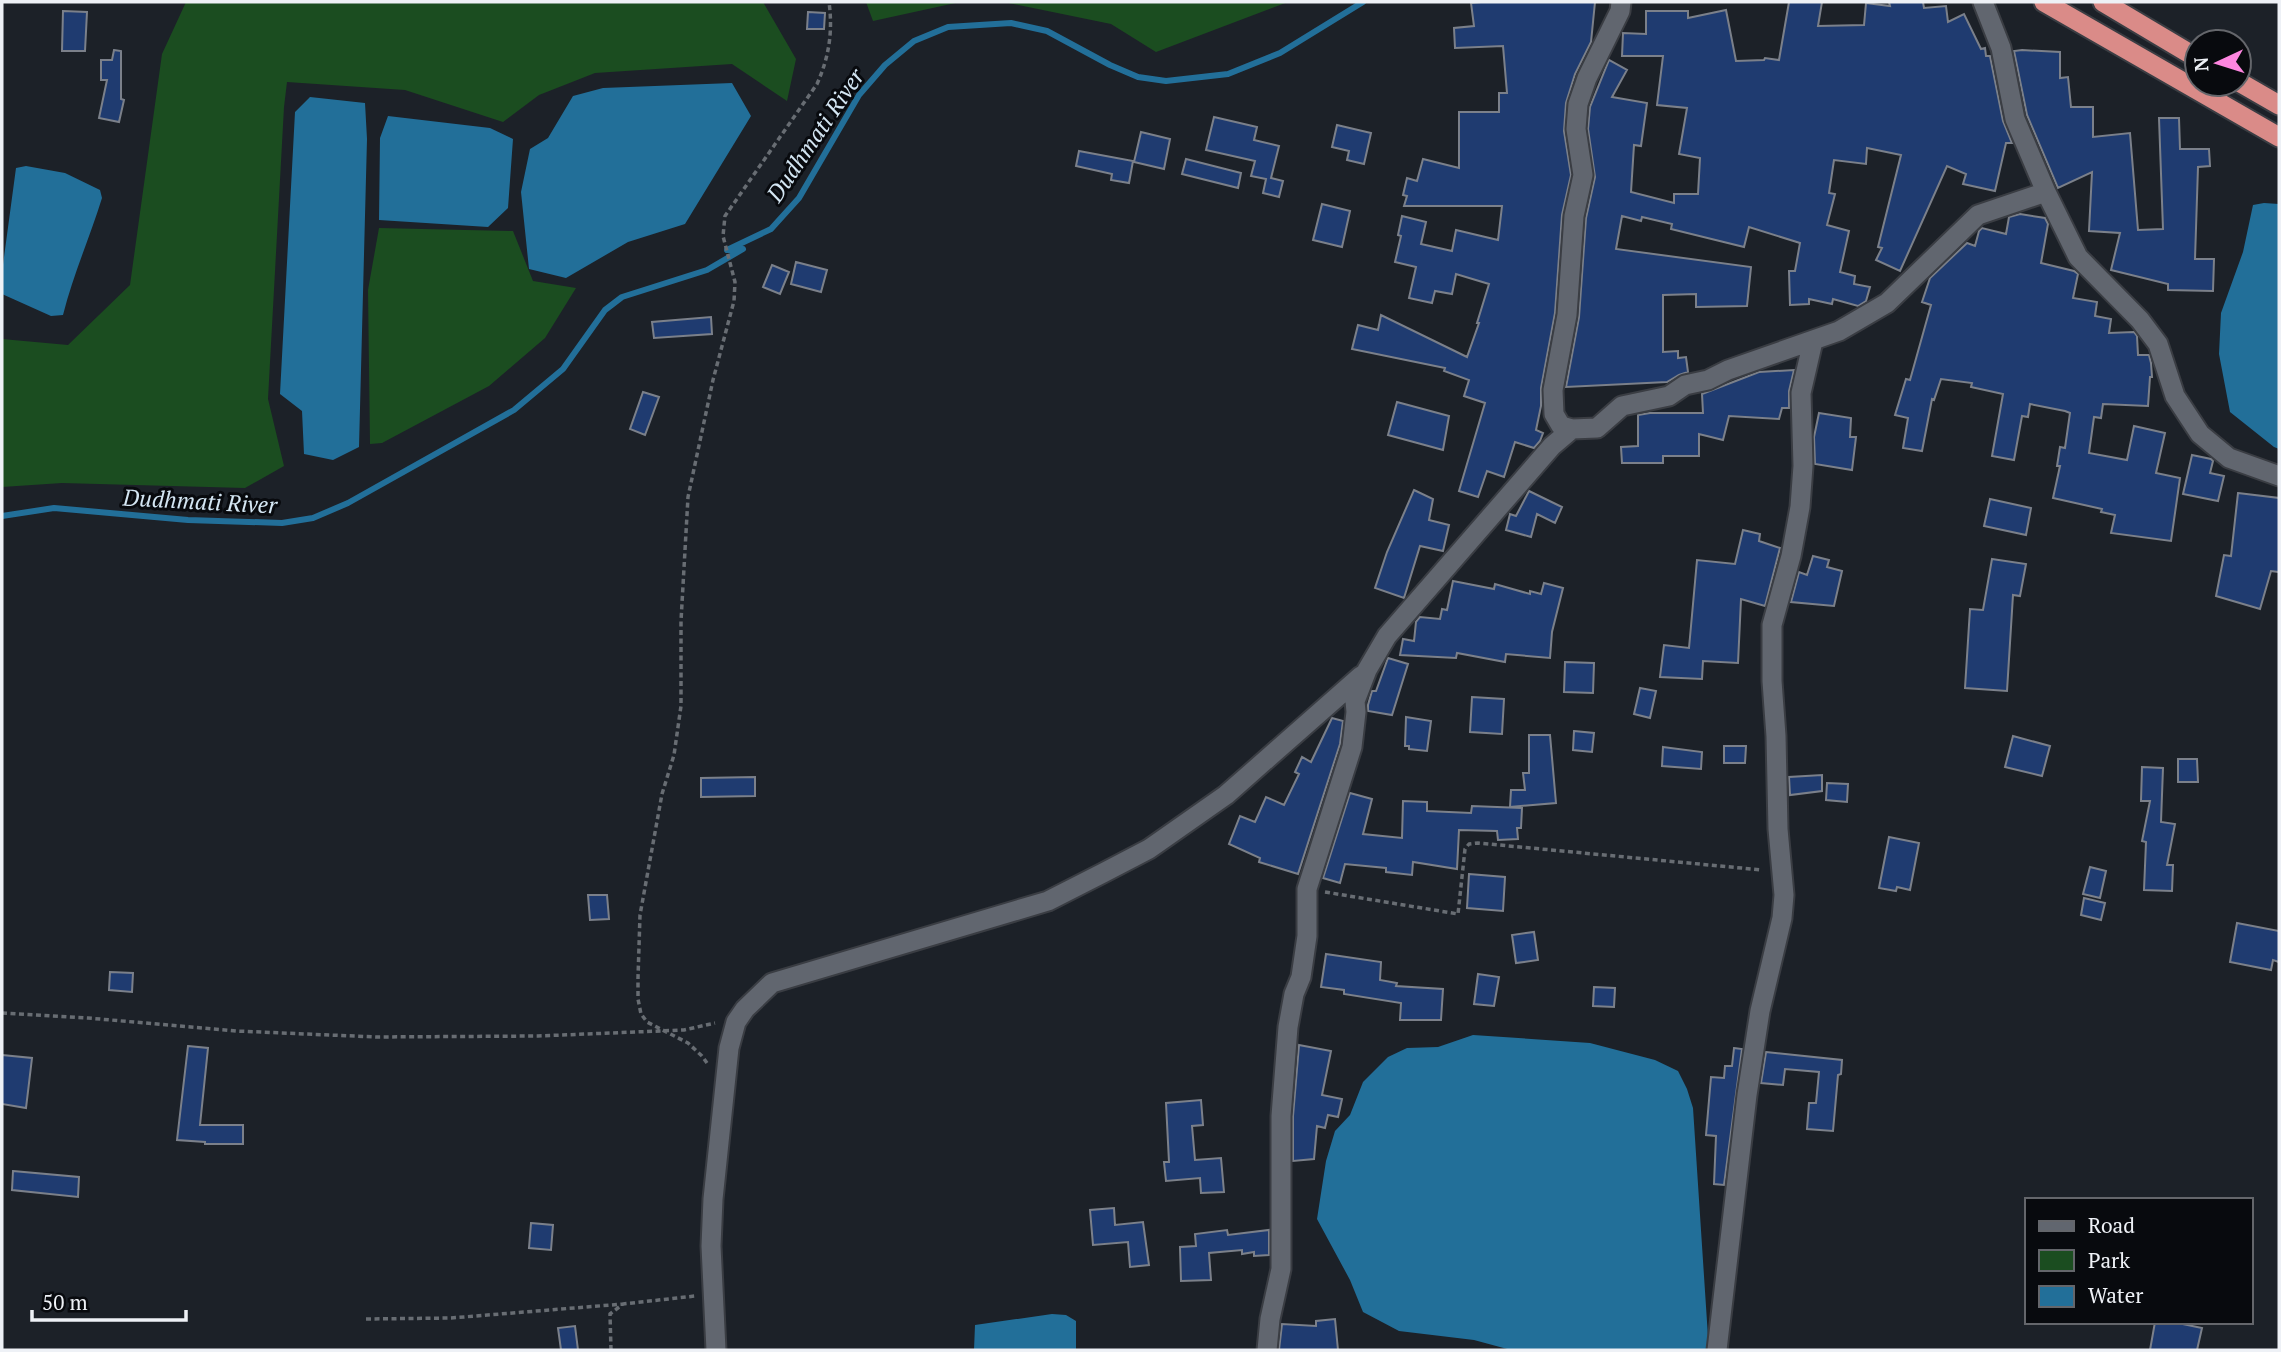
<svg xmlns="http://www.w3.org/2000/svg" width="2281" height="1352" font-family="'PT Serif',serif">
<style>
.green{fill:#1b4d20}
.water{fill:#226f99}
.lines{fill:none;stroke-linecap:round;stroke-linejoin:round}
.stream{stroke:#226f99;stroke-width:6}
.building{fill:#1f3b70;stroke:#7b808a;stroke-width:2}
.minor-casing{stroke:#3a3d43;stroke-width:23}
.trunk-casing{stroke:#3a3d43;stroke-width:23}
.path{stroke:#686d73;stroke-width:3.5;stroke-dasharray:5 3.5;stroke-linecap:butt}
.minor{stroke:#61666f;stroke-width:19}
.trunk{stroke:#da8b88;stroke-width:19}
.labels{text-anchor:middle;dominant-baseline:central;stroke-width:6;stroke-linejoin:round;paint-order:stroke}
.water-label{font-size:23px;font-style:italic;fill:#d4e6f3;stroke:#080a0e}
</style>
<rect width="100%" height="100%" fill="#1c2128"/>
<path class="green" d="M186 2H763L796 59 787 101 732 64 595 73 539 95 503 122 405 90 287 82 284 107 268 399 284 466 245 488 62 483 2 487V339L68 345 130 285 162 54Z
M866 2H960L873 21Z
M1004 2H1288L1156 52 1111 24Z
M379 228 513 231 533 281 576 288 545 338 489 386 382 443 370 444 368 290Z"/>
<path class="water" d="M732 83 751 116 685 224 628 242 566 278 529 269 521 192 530 149 548 138 573 96 603 88Z
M310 97 365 103 367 139 359 447 333 460 304 454 302 411 280 394 295 112Z
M388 116 490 128 513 139 508 208 488 227 379 220 380 138Z
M26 166 65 173 100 190 102 198C90 237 73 275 63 315L51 316 2 294V272L16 168Z
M2264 203 2279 204V449L2274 447 2230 412 2219 354 2221 313 2243 252 2253 205Z
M1473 1035 1590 1043 1655 1060 1678 1071 1687 1089 1693 1108 1708 1337 1707 1350H1511L1474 1340 1399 1331 1363 1312 1350 1280 1317 1219 1326 1161 1335 1131 1350 1115 1363 1082 1388 1057 1407 1048 1438 1047Z
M1052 1314 1066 1315 1076 1321V1350H974L975 1325Z"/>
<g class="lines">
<path class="stream" d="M2 516 54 508 188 520 282 523 313 518 348 503 514 410 563 369 605 310 622 297 707 270 743 249 727 250 771 229 799 198 859 95 885 65 914 41 948 27 1011 23 1047 31 1110 65 1138 77 1166 81 1228 74 1280 53 1363 2"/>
</g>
<path class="building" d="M1481 2H1595L1591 42 1575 74 1566 103 1564 131 1571 175 1562 215 1555 313 1541 388V406L1536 430 1543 433 1540 441 1534 448 1515 442 1504 477 1487 471 1478 497 1459 491 1485 403 1464 396 1469 380 1444 371 1445 368 1352 349 1358 325 1378 330 1381 315 1467 357 1479 323H1477L1489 284 1456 274 1452 294 1435 291 1432 303 1409 298 1416 267 1395 262 1401 236 1398 235 1402 216 1426 222 1421 244 1452 251 1456 230 1498 240 1502 206H1404L1407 196 1403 195 1407 178 1417 181 1423 159 1459 168V112H1499V93H1507L1503 46 1455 48 1454 28 1474 26 1471 3Z
M1789 2H1822L1818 26 1864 25 1866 3 1890 6 1889 2H1923L1924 8 1946 6 1948 22 1964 14 1981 49 1985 48 1986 56H1990L2003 121 2012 143H2006L1995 191 1963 184 1966 174 1947 166 1900 271 1876 260 1882 248 1878 247 1901 155 1867 148 1866 164 1834 160 1829 193 1835 194 1827 225 1849 231 1840 272 1855 276 1854 284 1870 287 1866 301 1858 306 1833 299 1832 304 1809 299V304L1790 305 1789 271H1795L1800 243 1749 227 1744 247 1671 229 1672 224 1642 217 1641 221 1622 216 1616 249 1751 267 1747 306 1696 307V294L1663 295V352L1678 351V358L1686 357 1688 372 1679 375 1667 382 1566 387 1579 317 1586 218 1595 177 1588 129 1590 107 1609 60 1627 70 1612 97 1647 103 1641 146 1634 145 1631 192 1674 203V194H1698L1700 158 1679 154 1687 108 1657 105 1663 56H1622L1623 33 1646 34V11H1688V18L1726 10 1736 61 1764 60 1765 58 1779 60Z
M63 11 87 12 85 51H62Z
M808 12 825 13 824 29H807Z
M114 50 121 51V99L124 100 119 122 99 118 107 80H101V60H112Z
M2022 50 2060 52V78L2068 77 2071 107H2093V137L2130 133 2138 230 2163 229 2159 118H2179L2180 149H2209L2210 166 2198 167 2195 259H2214L2213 291 2168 290V284L2111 270 2120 233 2089 231 2092 172 2058 188 2027 115 2014 51Z
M1214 117 1257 127 1254 140 1279 146 1271 178 1283 181 1279 197 1263 193 1266 179 1251 176 1255 161 1206 150Z
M1337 125 1371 133 1364 164 1347 160 1349 151 1332 147Z
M1141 132 1170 139 1164 169 1134 162Z
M1079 151 1133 161 1129 183 1111 180 1112 174 1076 166Z
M1186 159 1241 173 1238 188 1182 174Z
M1322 204 1350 211 1342 247 1313 240Z
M2020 214 2045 218 2048 224 2041 263 2074 271 2078 274 2073 298 2097 302 2095 316 2111 319 2109 333 2134 332 2137 336 2138 355H2149L2151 363 2152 377H2150L2148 406 2103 404 2101 418 2094 417 2089 453 2127 460 2134 426 2165 433 2156 473 2180 478 2171 541 2111 533 2115 515 2101 512 2102 509 2053 498 2060 466H2057L2060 447 2065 448 2070 413 2065 411 2030 404 2028 417 2022 416 2014 460 1992 456 2003 394 1971 387 1972 383 1941 379 1934 400 1932 399 1922 451 1903 448 1908 418 1895 415 1906 379 1910 380 1931 305 1922 302 1930 278 1967 243 1975 246 1979 231 1982 228 2006 234 2009 217Z
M796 262 827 270 821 292 791 284Z
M772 265 789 272 780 294 763 287Z
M711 317 712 334 654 338 652 322Z
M1794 370 1789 391V408H1782L1779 419 1729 416 1723 440 1699 434V456H1663V463H1622L1621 447 1638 446V415L1650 413H1703L1702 394 1759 372Z
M643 392 659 397 645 435 630 429Z
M1397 402 1449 416 1443 450 1388 435Z
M1819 413 1851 418 1850 437H1856L1852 470 1815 464 1814 437Z
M2192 455 2211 459 2213 461 2210 473 2224 476 2218 501 2183 494Z
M1414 490 1433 499 1429 520 1449 525 1443 551 1420 546 1404 598 1375 588 1387 552Z
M1529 491 1562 507 1555 523 1537 514 1531 537 1506 530 1510 514 1516 516Z
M2238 493 2279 498V572L2271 571 2260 609 2216 596 2224 555 2231 556Z
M1990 499 2031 508 2026 535 1984 526Z
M1743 530 1760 534 1759 541 1780 548 1765 606 1741 599 1738 663 1703 661 1702 679 1660 677 1664 645 1689 648 1697 560 1735 564Z
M1813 556 1829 560 1827 567 1842 571 1834 606 1791 602 1799 572 1807 575Z
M1992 559 2026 564 2020 596 2013 595 2007 691 1965 688 1970 609 1983 610Z
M1453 581 1494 589 1495 584 1530 594V591L1541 594 1544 583 1563 588 1552 632 1550 658 1506 654 1505 662 1457 653 1456 658 1400 655 1403 639 1414 641 1416 622 1420 617 1440 619 1442 609 1447 610Z
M1388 658 1408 664 1392 715 1368 711V705L1372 691H1376Z
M1565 662 1594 663 1593 693 1564 692Z
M1640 688 1656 691 1650 718 1634 714Z
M1472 697 1504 699 1502 734 1470 732Z
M1406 717 1431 721 1427 751 1409 749V746H1405Z
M1332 718 1343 721 1340 744 1298 874 1259 862 1260 858 1229 844 1240 816 1255 822 1266 797 1284 805 1299 774 1295 772 1302 757 1311 762Z
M1574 731 1594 733 1592 752 1573 750Z
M1529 735H1550L1556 803 1510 807 1511 790H1525L1523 773H1529Z
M2013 736 2050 746 2042 776 2005 767Z
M1724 746H1746L1745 763H1724Z
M1663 747 1702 752 1701 769 1662 766Z
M2178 759H2197L2198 782H2178Z
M2142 767 2163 768 2161 822 2175 824 2167 865H2173L2172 891 2144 890 2146 842 2142 841 2150 801H2141Z
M1822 775V791L1790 795 1789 777Z
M755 777V796L701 797V778Z
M1827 783 1848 784 1847 802 1826 800Z
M1350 793 1372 799 1363 834 1402 838 1403 801 1427 802V811L1471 813 1472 806 1522 808 1521 828H1517L1518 839 1498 840 1497 831 1459 830 1457 869 1413 862 1412 875 1386 872V868L1345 864 1340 883 1323 878Z
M1889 837 1919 843 1910 890 1897 887 1896 891 1879 888Z
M2090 867 2106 871 2100 898 2083 894Z
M1469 874 1505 877 1503 911 1467 908Z
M588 895H607L609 919 590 920Z
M2084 898 2105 903 2101 920 2081 915Z
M2237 923 2279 931V962L2273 960 2271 970 2230 962Z
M1534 932 1538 960 1516 963 1512 935Z
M1326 954 1381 962 1380 980 1397 983 1396 986 1443 989 1441 1020H1400L1401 1003 1344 994V990L1321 987Z
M110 972 133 973 132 992 109 990Z
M1478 974 1499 977 1494 1006 1474 1004Z
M1594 987 1615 988 1614 1007 1593 1006Z
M1299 1045 1331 1051 1322 1095 1342 1099 1338 1117 1328 1115 1325 1128 1317 1126 1314 1159 1293 1161V1116Z
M188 1046 208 1048 200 1125H243V1144H205V1142L177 1140Z
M1734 1048 1742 1049 1724 1185 1714 1184 1716 1136 1706 1135 1711 1077 1724 1078 1725 1066H1732Z
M1766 1052 1842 1060 1841 1074 1838 1075 1833 1131 1807 1129 1809 1103H1816L1819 1072 1785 1069 1783 1085 1761 1083Z
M2 1055 32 1058 26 1108 2 1104Z
M1201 1100 1203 1125 1192 1126 1195 1160 1221 1158 1224 1192 1201 1193 1200 1178 1166 1181 1164 1162H1169L1166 1103Z
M13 1171 79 1177 78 1197 12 1190Z
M1114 1208 1115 1225 1143 1222 1149 1265 1130 1267 1128 1242 1093 1245 1090 1210Z
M531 1223 553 1225 551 1250 529 1248Z
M1227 1230 1228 1235 1269 1230V1255L1254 1256V1252L1242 1254V1250L1209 1253 1211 1280 1181 1281 1180 1247 1196 1246 1195 1234Z
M1335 1319 1338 1350H1279L1282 1324 1316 1326V1321Z
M2155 1322H2173L2202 1328 2197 1350H2150Z
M575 1326 578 1350H561L558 1328Z"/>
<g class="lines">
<defs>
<path id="minor" d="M2046 192 2078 257 2140 320 2158 344 2175 396 2200 434 2229 458 2279 476
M1572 429 1561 426 1554 414 1553 390 1567 315 1574 216 1583 175 1576 129 1578 104 1587 78 1620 11 1621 2
M716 1350 711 1246 713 1199 729 1048 736 1022 745 1009 772 983 1048 901 1103 873 1149 849 1226 795 1361 676
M1267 1350 1270 1319 1281 1269V1116L1288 1027 1294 994 1301 977 1307 936V889L1352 747 1356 712 1355 701 1367 670 1387 636 1552 446 1572 429 1597 428 1622 406 1669 396 1685 385 1708 380 1728 370 1839 331 1887 303 1978 215 2046 192 2015 119 2001 48 1983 2
M1717 1350 1747 1095 1760 1011 1782 918 1784 895 1778 829 1776 736 1772 681V625L1791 556 1800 507 1803 466 1801 393 1813 341"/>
<path id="trunk" d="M2044 2 2279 137
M2103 2 2197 58
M2239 82 2279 105"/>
</defs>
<use href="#minor" class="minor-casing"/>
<use href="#trunk" class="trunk-casing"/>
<path class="path" d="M1325 892 1458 914 1465 849 1469 844 1478 843 1762 870
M2 1013 88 1018 236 1031 376 1037 538 1036 684 1030 715 1023
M707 1063 702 1056 688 1043 647 1022 641 1014 638 999V978L640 915 662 794 674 755 681 706V621L688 497 713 380 734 301 735 282 723 236 725 216 817 84C829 57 833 32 829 2
M366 1319 451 1318 623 1304
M611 1350 610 1314 623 1304 695 1296"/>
<use href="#minor" class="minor"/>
<use href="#trunk" class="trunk"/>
</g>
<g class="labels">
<g class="water-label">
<text transform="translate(815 135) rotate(-56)">Dudhmati River</text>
<text transform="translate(200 501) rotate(3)">Dudhmati River</text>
</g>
</g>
<rect width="2281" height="1352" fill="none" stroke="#eef1f6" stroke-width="7"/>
<rect x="2025" y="1198" width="228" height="126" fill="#080a0e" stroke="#64666b" stroke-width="2"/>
<rect x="2039" y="1221" width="35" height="10" fill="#61666f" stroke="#64666b" stroke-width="2"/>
<text x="2088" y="1233" font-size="21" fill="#eef1f6">Road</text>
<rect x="2039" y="1250" width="35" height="21" fill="#1b4d20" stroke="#64666b" stroke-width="2"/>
<text x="2088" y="1268" font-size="21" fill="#eef1f6">Park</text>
<rect x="2039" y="1286" width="35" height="21" fill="#226f99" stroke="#64666b" stroke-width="2"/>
<text x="2088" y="1303" font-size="21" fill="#eef1f6">Water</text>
<g transform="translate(2218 63) rotate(266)"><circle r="33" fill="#080a0e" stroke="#64666b" stroke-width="2"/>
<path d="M0-5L12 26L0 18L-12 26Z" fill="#fe86e0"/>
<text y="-10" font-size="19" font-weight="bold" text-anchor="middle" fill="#eef1f6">N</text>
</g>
<path d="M32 1310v10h154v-10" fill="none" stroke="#eef1f6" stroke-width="3.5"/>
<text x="42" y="1310" font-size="21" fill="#eef1f6" stroke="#080a0e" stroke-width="5" paint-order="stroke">50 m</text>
</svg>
